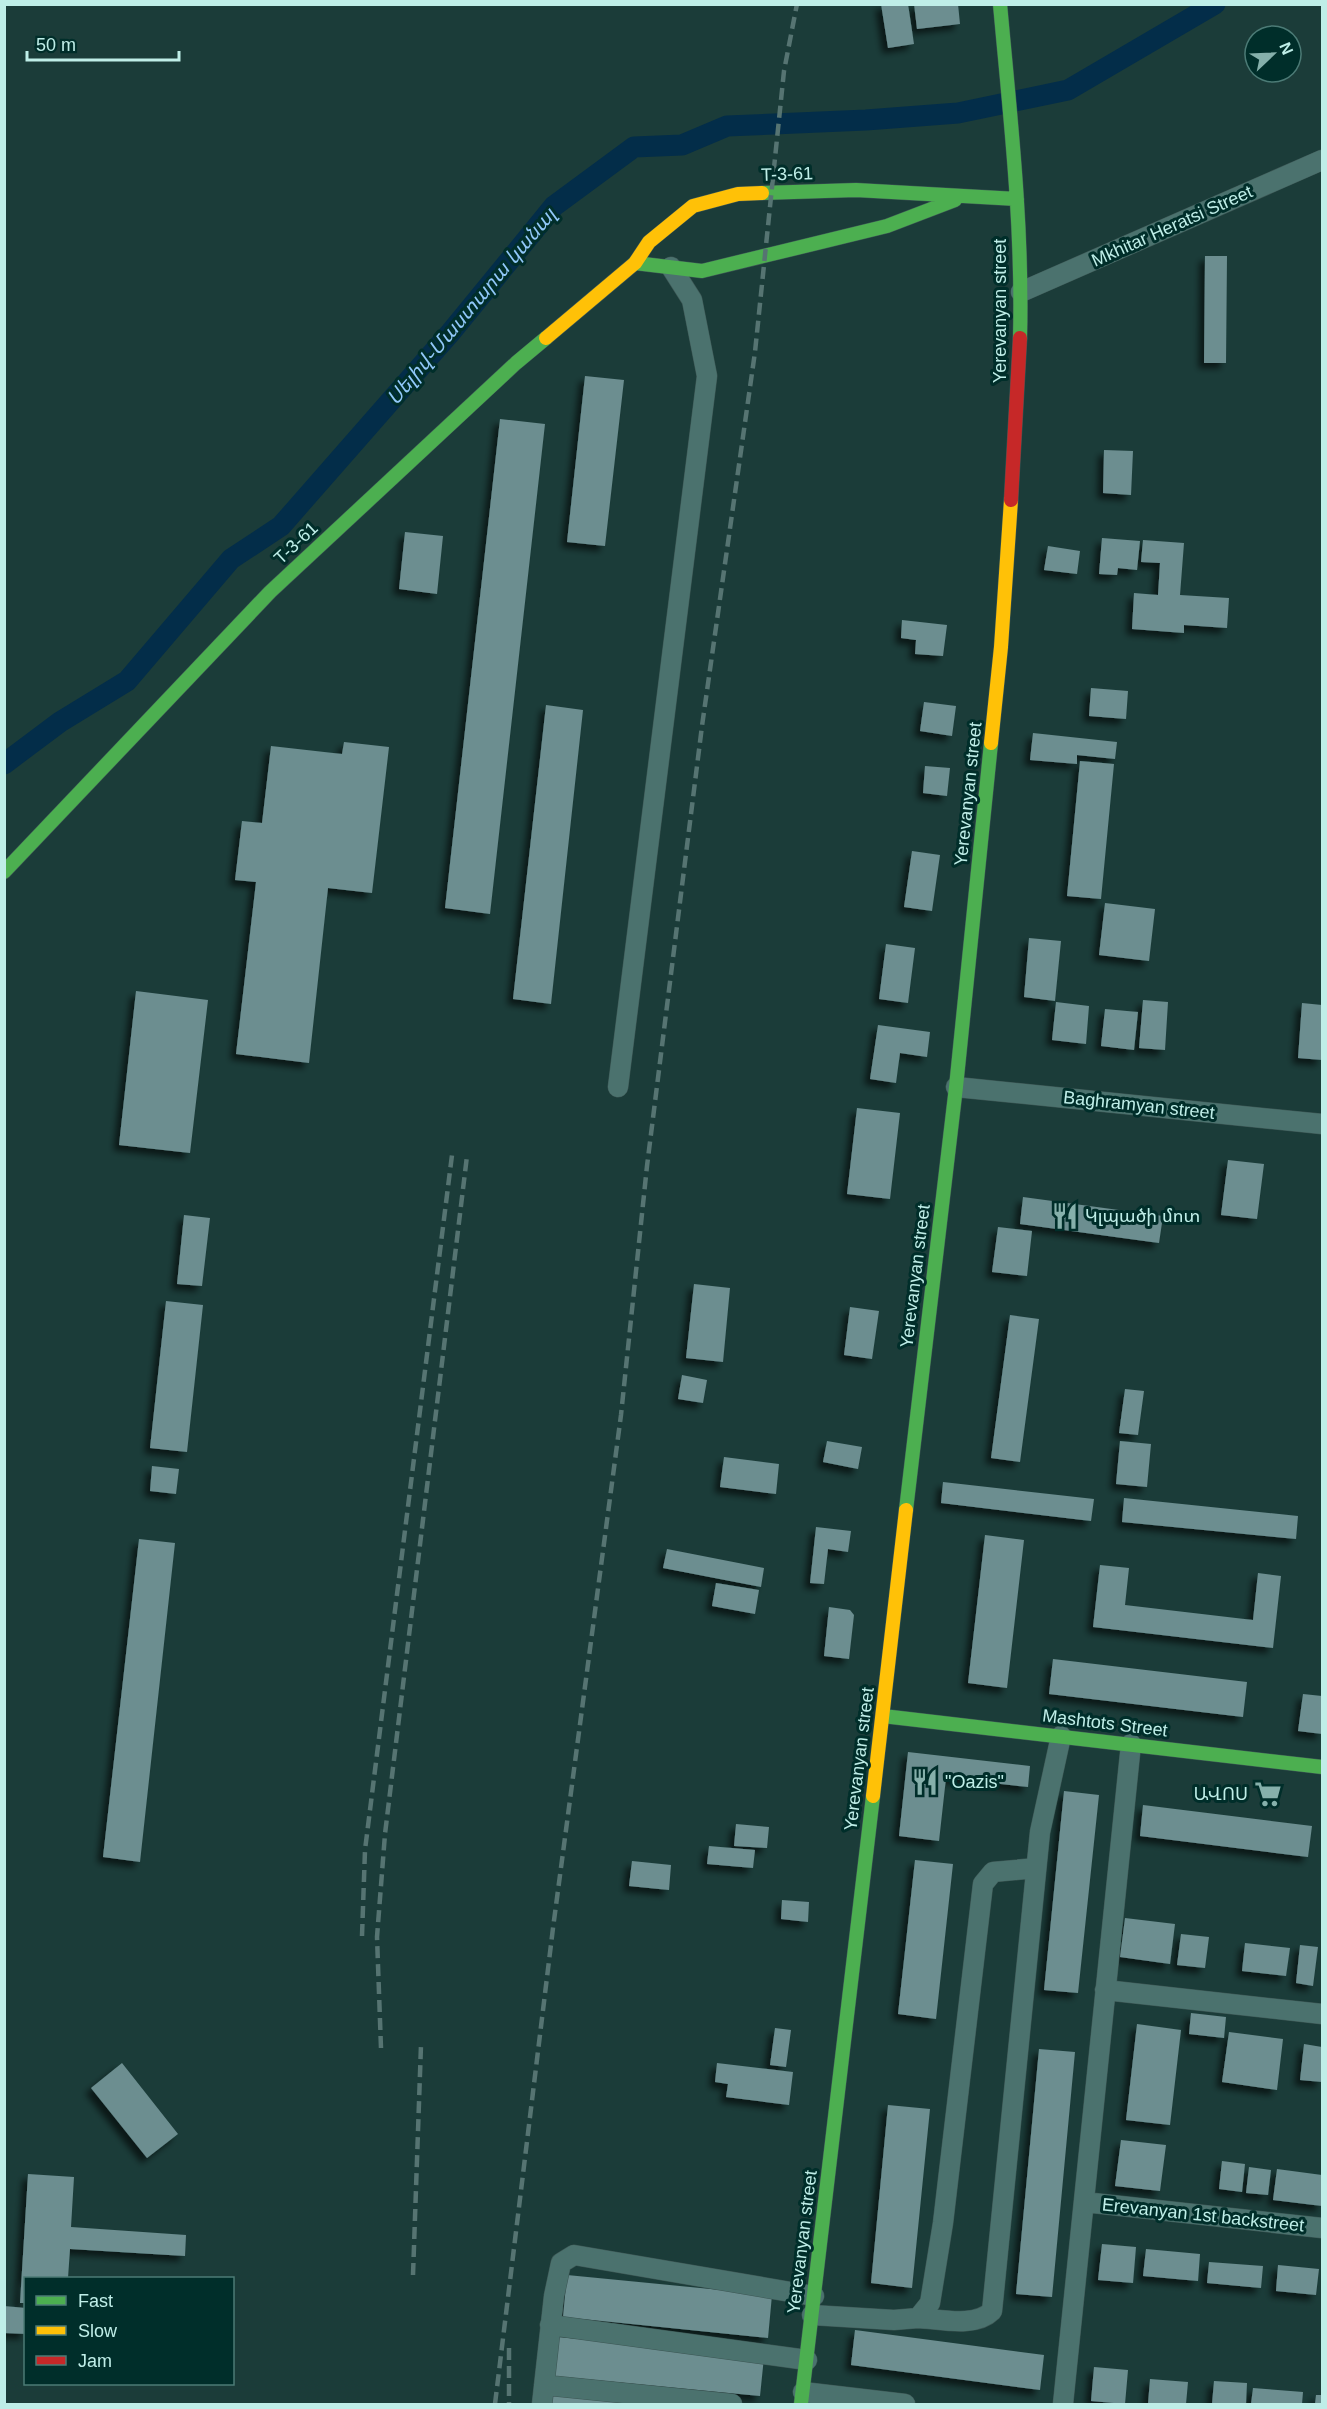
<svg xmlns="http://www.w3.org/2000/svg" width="1327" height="2409" font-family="Helvetica,'Noto Sans Armenian',sans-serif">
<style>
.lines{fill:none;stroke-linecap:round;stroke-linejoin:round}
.canal{stroke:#032d49;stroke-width:21}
.building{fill:#6c8e90;filter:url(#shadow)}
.street-casing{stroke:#3d5755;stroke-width:21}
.fast-casing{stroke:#3d5755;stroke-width:15}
.slow-casing{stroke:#3d5755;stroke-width:15}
.jam-casing{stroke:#3d5755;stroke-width:15}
.street{stroke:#4b726e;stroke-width:20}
.fast{stroke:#4caf50;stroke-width:14}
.slow{stroke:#ffc107;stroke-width:14}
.jam{stroke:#c62828;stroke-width:14}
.rail{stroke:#567472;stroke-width:4.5;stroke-dasharray:12 6;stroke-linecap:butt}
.labels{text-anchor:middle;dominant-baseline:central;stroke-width:6;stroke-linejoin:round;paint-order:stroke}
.street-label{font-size:18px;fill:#bfeee8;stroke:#002e2a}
.poi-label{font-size:18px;fill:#bfeee8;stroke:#002e2a;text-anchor:start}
.water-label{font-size:20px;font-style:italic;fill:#91c8f9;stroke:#002e2a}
</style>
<defs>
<filter id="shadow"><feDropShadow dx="-5.5" dy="5.5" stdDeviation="3" flood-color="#0009"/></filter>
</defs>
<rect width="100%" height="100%" fill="#1b3c39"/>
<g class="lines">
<path class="canal" d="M4 764 60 722 127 681 231 559 281 526 451 332 554 206 634 147 682 145 727 126 866 120 958 113 1068 90 1215 4"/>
</g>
<path class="building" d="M881 4H908L914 44 888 48Z
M914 4H958L960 24 917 29Z
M1205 256H1227L1226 363H1204Z
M585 376 624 380 605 546 567 542Z
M500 419 545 424 490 914 445 908Z
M1104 450 1133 451 1131 495 1103 493Z
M405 532 443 536 437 594 399 589Z
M1102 538 1140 541 1137 570 1118 568 1117 575 1099 574Z
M1143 540 1184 543 1180 595 1229 598 1227 628 1184 625V633L1132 629 1134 593 1158 595 1160 563 1141 562Z
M1048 546 1080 551 1077 574 1044 570Z
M902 620 947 625 943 656 915 654 916 640 901 638Z
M1091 688 1128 691 1126 719 1089 716Z
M924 702 956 706 952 736 920 731Z
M546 705 583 710 551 1004 513 999Z
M1033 733 1117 742 1115 759 1077 755V764L1030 760Z
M344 742 389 747 372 893 328 888 309 1063 236 1054 256 882 235 880 242 821 262 823 271 746 342 754Z
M1080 761 1114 764 1101 899 1067 896Z
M925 766 950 768 947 796 923 793Z
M912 851 940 855 932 911 904 907Z
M1105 903 1155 909 1149 961 1099 955Z
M1029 938 1061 941 1055 1001 1024 997Z
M886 944 915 948 908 1003 879 999Z
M136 991 208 1000 190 1153 119 1145Z
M1143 1000 1168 1002 1165 1050 1139 1048Z
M1056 1002 1089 1006 1086 1044 1052 1040Z
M1302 1003 1322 1005V1060L1298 1058Z
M1105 1009 1138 1012 1134 1050 1101 1046Z
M878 1025 930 1032 927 1057 900 1053 896 1083 870 1079Z
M857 1108 900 1113 890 1199 847 1194Z
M1228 1160 1264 1164 1257 1219 1221 1215Z
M1023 1197 1163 1216 1159 1243 1020 1224Z
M184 1215 210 1218 202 1286 177 1284Z
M998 1227 1032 1231 1027 1276 992 1272Z
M694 1284 730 1288 723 1362 686 1358Z
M166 1301 203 1305 187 1452 150 1448Z
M850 1307 879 1311 872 1359 844 1355Z
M1010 1315 1039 1319 1020 1462 991 1458Z
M682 1375 707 1380 703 1403 678 1399Z
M1125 1389 1144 1391 1138 1435 1119 1433Z
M827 1441 862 1447 858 1469 823 1462Z
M1120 1441 1151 1444 1147 1487 1116 1484Z
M724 1457 779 1464 776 1494 720 1487Z
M152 1466 179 1469 176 1494 150 1491Z
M943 1482 1094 1499 1091 1521 941 1503Z
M1124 1498 1298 1516 1296 1539 1122 1522Z
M816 1527 851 1531 848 1552 828 1549 824 1584 810 1583Z
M985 1535 1024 1540 1007 1688 968 1683Z
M139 1539 175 1543 140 1862 103 1857Z
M667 1549 764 1568 761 1587 663 1568Z
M1100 1565 1129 1568 1125 1605 1253 1620 1258 1573 1281 1576 1273 1648 1093 1627Z
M716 1583 759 1590 755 1614 712 1606Z
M829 1607 850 1610 854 1615 849 1659 824 1656Z
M1053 1659 1247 1682 1243 1717 1049 1694Z
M1303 1694 1322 1696V1734L1298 1731Z
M908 1752 1030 1766 1028 1787 946 1778 939 1841 899 1836Z
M1064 1791 1099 1795 1078 1993 1044 1990Z
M1143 1805 1312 1826 1308 1857 1140 1836Z
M736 1824 769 1827 767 1848 734 1846Z
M709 1846 755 1850 753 1868 707 1864Z
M915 1860 953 1864 936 2019 898 2014Z
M632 1861 671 1865 669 1890 629 1886Z
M782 1900 809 1902 808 1922 781 1919Z
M1125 1918 1175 1924 1170 1964 1120 1957Z
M1181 1934 1209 1937 1205 1968 1177 1965Z
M1245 1943 1290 1948 1286 1976 1242 1971Z
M1300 1945 1318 1947 1313 1986 1296 1983Z
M1191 2013 1226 2017 1224 2038 1189 2034Z
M1137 2024 1181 2030 1170 2125 1126 2120Z
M775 2028 791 2030 786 2067 770 2065Z
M1229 2032 1283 2039 1277 2090 1222 2082Z
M1304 2044 1322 2047V2082L1300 2080Z
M1039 2049 1075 2052 1052 2297 1016 2294Z
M122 2063 178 2134 147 2158 91 2088Z
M717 2063 793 2072 789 2105 726 2097 728 2084 715 2082Z
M888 2105 930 2109 912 2288 871 2283Z
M1121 2140 1166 2145 1160 2191 1115 2186Z
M1222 2161 1245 2164 1242 2192 1219 2189Z
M1249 2167 1271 2170 1268 2195 1246 2193Z
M1277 2169 1322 2175V2206L1273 2200Z
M28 2174 74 2177 71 2227 186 2235 185 2256 70 2249 68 2278H26V2303H20Z
M1102 2244 1136 2247 1133 2283 1098 2280Z
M1146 2249 1200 2254 1198 2281 1143 2276Z
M1209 2262 1263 2266 1261 2288 1207 2283Z
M1278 2265 1319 2269 1316 2295 1276 2291Z
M567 2275 772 2295 768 2338 563 2317Z
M4 2306 26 2308V2334L4 2333Z
M855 2330 1044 2355 1040 2390 851 2365Z
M558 2337 764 2357 760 2396 554 2376Z
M1094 2367 1128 2370 1125 2404 1091 2401Z
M1150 2379 1188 2382 1186 2404H1148Z
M1214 2381 1247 2383 1246 2404H1212Z
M1253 2388 1303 2392 1302 2404H1251Z
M552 2394 641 2404H551Z
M1316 2395H1322V2404H1315Z"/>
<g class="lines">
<defs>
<path id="street" d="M1021 292 1322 160
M618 1087 707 376 692 300 671 267
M956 1087 1322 1124
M1105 1990 1322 2014
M1084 2202 1322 2228
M812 2315 894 2320 918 2318 930 2303 943 2223 983 1884 993 1872 1036 1868
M918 2318C940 2319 975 2328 992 2311L1040 1832 1061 1736
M550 2325 807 2360
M544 2385 732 2404
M803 2392 905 2404
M542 2404 554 2296 561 2263 574 2255 814 2296
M1063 2404 1131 1744"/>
<path id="fast" d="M1000 4C1010 115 1023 226 1020 338
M762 193 856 190 1017 199
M635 263 702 271 887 226 955 200
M4 872 270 592 516 363 546 338
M906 1510 956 1087 991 743
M883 1716 1322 1767
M801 2404 873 1796"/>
<path id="slow" d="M546 338 635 263 649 242 693 206 738 194 762 193
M991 743 1001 647 1011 500
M873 1796 906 1510"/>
<path id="jam" d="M1011 500 1020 338"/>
</defs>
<use href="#street" class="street-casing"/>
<use href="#fast" class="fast-casing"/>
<use href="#slow" class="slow-casing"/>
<use href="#jam" class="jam-casing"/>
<use href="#street" class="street"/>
<use href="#fast" class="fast"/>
<use href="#slow" class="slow"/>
<use href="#jam" class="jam"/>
<path class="rail" d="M362 1936 365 1850 452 1155
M381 2048 377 1937 385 1834 467 1156
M413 2275 421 2045
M509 2348V2404
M495 2404 553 1928 621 1415 647 1166 702 726 755 352 784 71 797 4"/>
</g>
<defs>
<symbol id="restaurant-bare" viewBox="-9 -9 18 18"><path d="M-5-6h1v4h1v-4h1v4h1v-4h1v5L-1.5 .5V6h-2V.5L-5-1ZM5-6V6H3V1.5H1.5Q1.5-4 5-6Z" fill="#86b0ab" stroke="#002e2a" stroke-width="2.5" paint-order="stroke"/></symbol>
<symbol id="supermarket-bare" viewBox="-9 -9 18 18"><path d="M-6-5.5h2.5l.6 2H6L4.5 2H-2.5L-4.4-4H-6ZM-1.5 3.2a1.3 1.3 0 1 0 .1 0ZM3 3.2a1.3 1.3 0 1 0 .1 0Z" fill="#86b0ab" stroke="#002e2a" stroke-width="2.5" paint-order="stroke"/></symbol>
</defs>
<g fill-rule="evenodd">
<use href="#restaurant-bare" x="1046" y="1197" width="38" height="38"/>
<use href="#restaurant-bare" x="906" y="1763" width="38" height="38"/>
<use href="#supermarket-bare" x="1249" y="1775" width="38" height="38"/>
</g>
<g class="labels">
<g class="street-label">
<text transform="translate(787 174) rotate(-2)">T-3-61</text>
<text transform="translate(1172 226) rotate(-24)">Mkhitar Heratsi Street</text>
<text transform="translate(1000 311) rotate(-90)">Yerevanyan street</text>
<text transform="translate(296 543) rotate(-43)">T-3-61</text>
<text transform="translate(968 794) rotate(-84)">Yerevanyan street</text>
<text transform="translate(1139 1105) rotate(6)">Baghramyan street</text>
<text transform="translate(915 1276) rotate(-83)">Yerevanyan street</text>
<text transform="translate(1105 1723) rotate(7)">Mashtots Street</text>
<text transform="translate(859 1759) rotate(-83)">Yerevanyan street</text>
<text transform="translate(1203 2215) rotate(6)">Erevanyan 1st backstreet</text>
<text transform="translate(802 2242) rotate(-83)">Yerevanyan street</text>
</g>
<g class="poi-label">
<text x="1085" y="1216">Կլպածի մոտ</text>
<text x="945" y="1782">"Oazis"</text>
<text x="1248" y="1794" text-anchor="end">ԱՎՈՍ</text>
</g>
<g class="water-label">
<text transform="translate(471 306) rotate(-50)">Սելիվ֊Մաստարա կանալ</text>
</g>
</g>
<rect width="1327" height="2409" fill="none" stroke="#bfeee8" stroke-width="12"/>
<rect x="24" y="2277" width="210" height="108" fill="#002e2a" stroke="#4c7b76" stroke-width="1.5"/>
<rect x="36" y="2296" width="30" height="9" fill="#4caf50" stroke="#4c7b76" stroke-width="1.5"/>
<text x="78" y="2307" font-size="18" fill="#bfeee8">Fast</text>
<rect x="36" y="2326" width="30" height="9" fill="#ffc107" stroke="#4c7b76" stroke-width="1.5"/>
<text x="78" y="2337" font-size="18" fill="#bfeee8">Slow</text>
<rect x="36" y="2356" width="30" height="9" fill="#c62828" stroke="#4c7b76" stroke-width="1.5"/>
<text x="78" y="2367" font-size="18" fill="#bfeee8">Jam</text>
<g transform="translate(1273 54) rotate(67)"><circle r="28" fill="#002e2a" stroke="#4c7b76" stroke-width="1.5"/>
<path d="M0-4.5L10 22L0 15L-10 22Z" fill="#86b0ab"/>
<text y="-9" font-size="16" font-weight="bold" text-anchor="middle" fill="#bfeee8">N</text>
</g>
<path d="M27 51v9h152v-9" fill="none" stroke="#bfeee8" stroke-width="3"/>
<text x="36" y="51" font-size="18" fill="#bfeee8" stroke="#002e2a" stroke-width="4.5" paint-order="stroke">50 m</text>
</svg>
